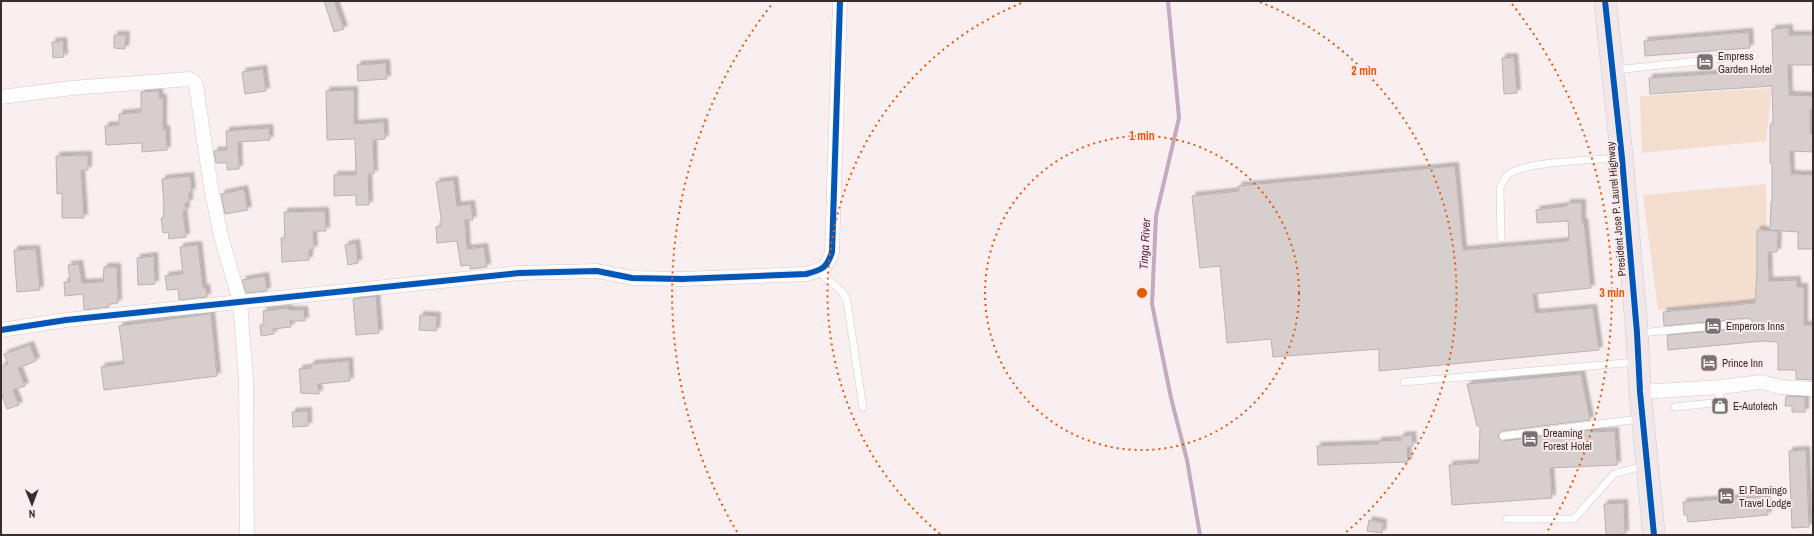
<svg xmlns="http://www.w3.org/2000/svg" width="1814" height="536" font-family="'Archivo Narrow',sans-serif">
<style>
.green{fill:#f3ded0}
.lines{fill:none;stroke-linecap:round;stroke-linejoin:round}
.stream{stroke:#c2aabf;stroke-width:4}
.building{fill:#d7cfce;stroke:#bab2b2;filter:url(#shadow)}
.lane-casing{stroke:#d2caca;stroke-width:8}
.street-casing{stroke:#d2caca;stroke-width:15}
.highway-casing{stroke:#d0cccc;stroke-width:23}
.lane{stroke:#fefdfd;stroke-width:7}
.street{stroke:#fefdfd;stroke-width:14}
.highway{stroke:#f1e7eb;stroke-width:22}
.cycleway-casing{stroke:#fdebec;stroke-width:8}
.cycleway{stroke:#0057b8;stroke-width:6}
.ring{fill:none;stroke:#e8590c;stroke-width:2;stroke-dasharray:2 4}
.labels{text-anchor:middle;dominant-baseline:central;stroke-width:4;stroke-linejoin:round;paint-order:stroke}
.poi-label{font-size:11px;fill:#362e2e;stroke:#fdebec;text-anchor:start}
.street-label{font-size:11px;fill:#362e2e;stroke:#fdebec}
.water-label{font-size:12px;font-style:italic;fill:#512851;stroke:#fdebec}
.centre{fill:#e8590c;stroke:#fdebec;stroke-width:2}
.ring-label{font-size:12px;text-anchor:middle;font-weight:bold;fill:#e8590c;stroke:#fdebec;stroke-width:4;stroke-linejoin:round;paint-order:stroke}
</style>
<defs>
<filter id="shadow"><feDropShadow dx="3.5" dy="-3.5" stdDeviation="1" flood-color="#0004"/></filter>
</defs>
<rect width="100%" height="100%" fill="#f9eff0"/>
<path class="green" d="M1772 88 1766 141 1642 153 1640 96Z
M1766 184 1768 300 1658 310 1643 195Z"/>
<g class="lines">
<path class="stream" d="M1168 1 1179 118 1156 216 1152 304 1171 398 1187 460 1200 535"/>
</g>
<path class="building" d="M324 1H334L344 29 334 32Z
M1789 28V35H1813V65H1788L1789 95 1813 96V109H1810V134H1813V152L1790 151 1791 174 1813 175V249H1798V232L1770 230 1771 202H1772V163H1770V124H1773L1772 86 1650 94 1649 78 1773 70 1772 29Z
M1749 32 1750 48 1645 56 1644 41Z
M114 35H126L125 49 114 48Z
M63 41 64 57 53 58 52 42Z
M1514 57 1517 93 1504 94 1502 58Z
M386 63 387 79 358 81 357 65Z
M263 69 266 91 245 94 242 72Z
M354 90V124L384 122 385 139 373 140 374 174H368L369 205H356V195L334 196V175H356L355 139 327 140 326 91Z
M159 91V98H163V130L166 129 167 150 142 152V143L106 145 105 126 119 125V114L141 112V92Z
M269 128 270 140 238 142 239 169 227 170V163H216L214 151 227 150 226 131Z
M88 155V170H81L84 218H62V193L57 194 56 156Z
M1455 166 1463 250 1569 241 1568 221 1537 223 1536 210 1567 206V203H1582V223L1584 222 1591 288 1533 294 1535 313 1593 308 1599 350 1379 371V349L1273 357 1271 339 1227 343 1220 266 1200 268 1192 196 1239 191 1238 186Z
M190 176 192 192H189V203H185L186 211H183L186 237 169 239 168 232 163 233 161 218 164 217 163 206H164L162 179Z
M454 180 457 206 471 204 473 220H465L467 249 484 247 487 267 470 269V265L461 266 457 241 437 243 436 227 441 226V218L436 182Z
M244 189 248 210 225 214 221 194Z
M325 211 326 231H313L314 249 309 250V260L282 262 281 238H285L284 212Z
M1757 230 1778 231 1777 252H1768L1769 281 1797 280V287H1804V325H1813V380L1796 379V370H1778V342L1763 341 1668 350 1667 335 1748 328 1752 325V320L1748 318 1664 326 1663 312 1755 303 1757 273Z
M356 243 358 263 348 265 345 245Z
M198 245 203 288H206L207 297 179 300 178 289 167 290 165 276 183 274 180 247Z
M36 249 40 290 17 292 14 250Z
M154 256 155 284 138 285 137 258Z
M79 264 82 283 103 282 104 267H117L118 303 109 304V307L84 310 83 294 65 296 64 282H70L68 265Z
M265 276 267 291 246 293 242 280Z
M376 296 379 333 356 335 353 299Z
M288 308 289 310H304L305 321H290L291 327 273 329 274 334 261 336 260 325 264 324 263 311Z
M209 314H211L217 376 104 390 101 367 124 364 119 326Z
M420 315 437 316 436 331 419 330Z
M30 345 36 361 18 368 25 386 13 390 19 405 7 409 1 392V366L8 364 4 354Z
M349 361 350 381 318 384 319 394 301 393 299 369 311 368V364Z
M1581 374 1590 420 1502 431 1499 434 1498 437 1504 441 1592 430 1593 432 1615 431 1617 465 1550 468 1552 498 1452 505 1449 465 1479 463 1480 426H1477L1467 384Z
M1786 396 1805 397V412H1792V406H1785Z
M308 411V426L293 427 292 412Z
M1412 435 1413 446 1407 447 1408 462 1318 465 1317 446 1378 444V441L1401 440V436Z
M1806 450 1809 527 1792 528 1789 451Z
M1766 496 1768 515 1688 522 1687 515H1684L1683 502Z
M1624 503 1625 534 1606 535 1604 504Z
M1369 520 1383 523 1382 533 1367 531Z"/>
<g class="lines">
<defs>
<path id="lane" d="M1615 70 1754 55
M1501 238 1500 188C1502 183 1504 178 1508 175 1523 161 1597 160 1620 158
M820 271C828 283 843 287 847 301L863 408
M1639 333 1748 323
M1404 382 1637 362
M1675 407 1713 403 1719 400 1721 387
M1503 436 1640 419
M1507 519H1574L1614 474 1646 465"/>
<path id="street" d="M1 97 72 88 189 79 193 81 196 85 211 188 221 236 240 302 246 380 247 535
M1 330 66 320 519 273 597 271 632 278 682 279 806 274C822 270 827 268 832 252L840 1
M1640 392 1721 387 1761 382 1780 387 1813 389"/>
<path id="highway" d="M1605 1 1622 158 1637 333 1640 392 1654 535"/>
</defs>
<use href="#lane" class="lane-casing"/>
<use href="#street" class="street-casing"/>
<use href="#highway" class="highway-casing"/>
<use href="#lane" class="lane"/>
<use href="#street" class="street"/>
<use href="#highway" class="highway"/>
<defs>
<path id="cycleway" d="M1605 1 1622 158 1637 333 1640 392 1654 535
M1 330 66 320 519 273 597 271 632 278 682 279 806 274C822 270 827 268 832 252L840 1"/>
</defs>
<use href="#cycleway" class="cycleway-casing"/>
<use href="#cycleway" class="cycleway"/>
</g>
<g class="ring">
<circle cx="1142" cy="293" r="157"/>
<path d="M940 534A314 314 0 0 1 1024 2M1260 2A314 314 0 0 1 1344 534"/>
<path d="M737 532A470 470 0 0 1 772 4M1512 4A470 470 0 0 1 1547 532"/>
</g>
<defs>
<symbol id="hotel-square" viewBox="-11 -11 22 22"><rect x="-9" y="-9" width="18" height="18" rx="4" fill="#7a7272" stroke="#fdebec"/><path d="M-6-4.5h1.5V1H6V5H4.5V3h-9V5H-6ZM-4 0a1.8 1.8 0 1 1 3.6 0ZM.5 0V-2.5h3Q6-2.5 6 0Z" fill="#fff"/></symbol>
<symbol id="shop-square" viewBox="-11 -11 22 22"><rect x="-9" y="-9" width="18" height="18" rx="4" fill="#7a7272" stroke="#fdebec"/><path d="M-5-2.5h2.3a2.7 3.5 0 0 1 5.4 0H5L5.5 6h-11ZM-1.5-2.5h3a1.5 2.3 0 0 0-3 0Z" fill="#fff"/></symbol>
</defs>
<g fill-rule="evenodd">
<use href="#hotel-square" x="1695" y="52" width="20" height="20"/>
<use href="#hotel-square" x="1703" y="316" width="20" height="20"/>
<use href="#hotel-square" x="1699" y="353" width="20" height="20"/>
<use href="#shop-square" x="1710" y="396" width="20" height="20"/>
<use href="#hotel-square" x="1520" y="429" width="20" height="20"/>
<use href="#hotel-square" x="1716" y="486" width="20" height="20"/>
</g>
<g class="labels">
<g class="poi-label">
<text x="1718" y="56">Empress<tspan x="1718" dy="13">Garden Hotel</tspan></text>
<text x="1726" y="326">Emperors Inns</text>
<text x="1722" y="363">Prince Inn</text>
<text x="1733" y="406">E-Autotech</text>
<text x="1543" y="433">Dreaming<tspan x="1543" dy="13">Forest Hotel</tspan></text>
<text x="1739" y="490">El Flamingo<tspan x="1739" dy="13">Travel Lodge</tspan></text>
</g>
<g class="street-label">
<text transform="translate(1616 209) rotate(-95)">President Jose P. Laurel Highway</text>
</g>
<g class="water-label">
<text transform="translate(1145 244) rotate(-87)">Tinga River</text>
</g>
</g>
<circle cx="1142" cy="293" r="6" class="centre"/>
<g class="ring-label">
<text x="1364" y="75">2 min</text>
<text x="1142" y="140">1 min</text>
<text x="1612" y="297">3 min</text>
</g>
<rect width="1814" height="536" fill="none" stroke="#362e2e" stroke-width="4"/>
<g transform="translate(32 504) rotate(179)" stroke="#fdebec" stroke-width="3" paint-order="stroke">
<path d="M0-3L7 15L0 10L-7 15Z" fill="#362e2e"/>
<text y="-6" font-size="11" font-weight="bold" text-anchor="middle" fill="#362e2e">N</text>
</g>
</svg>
